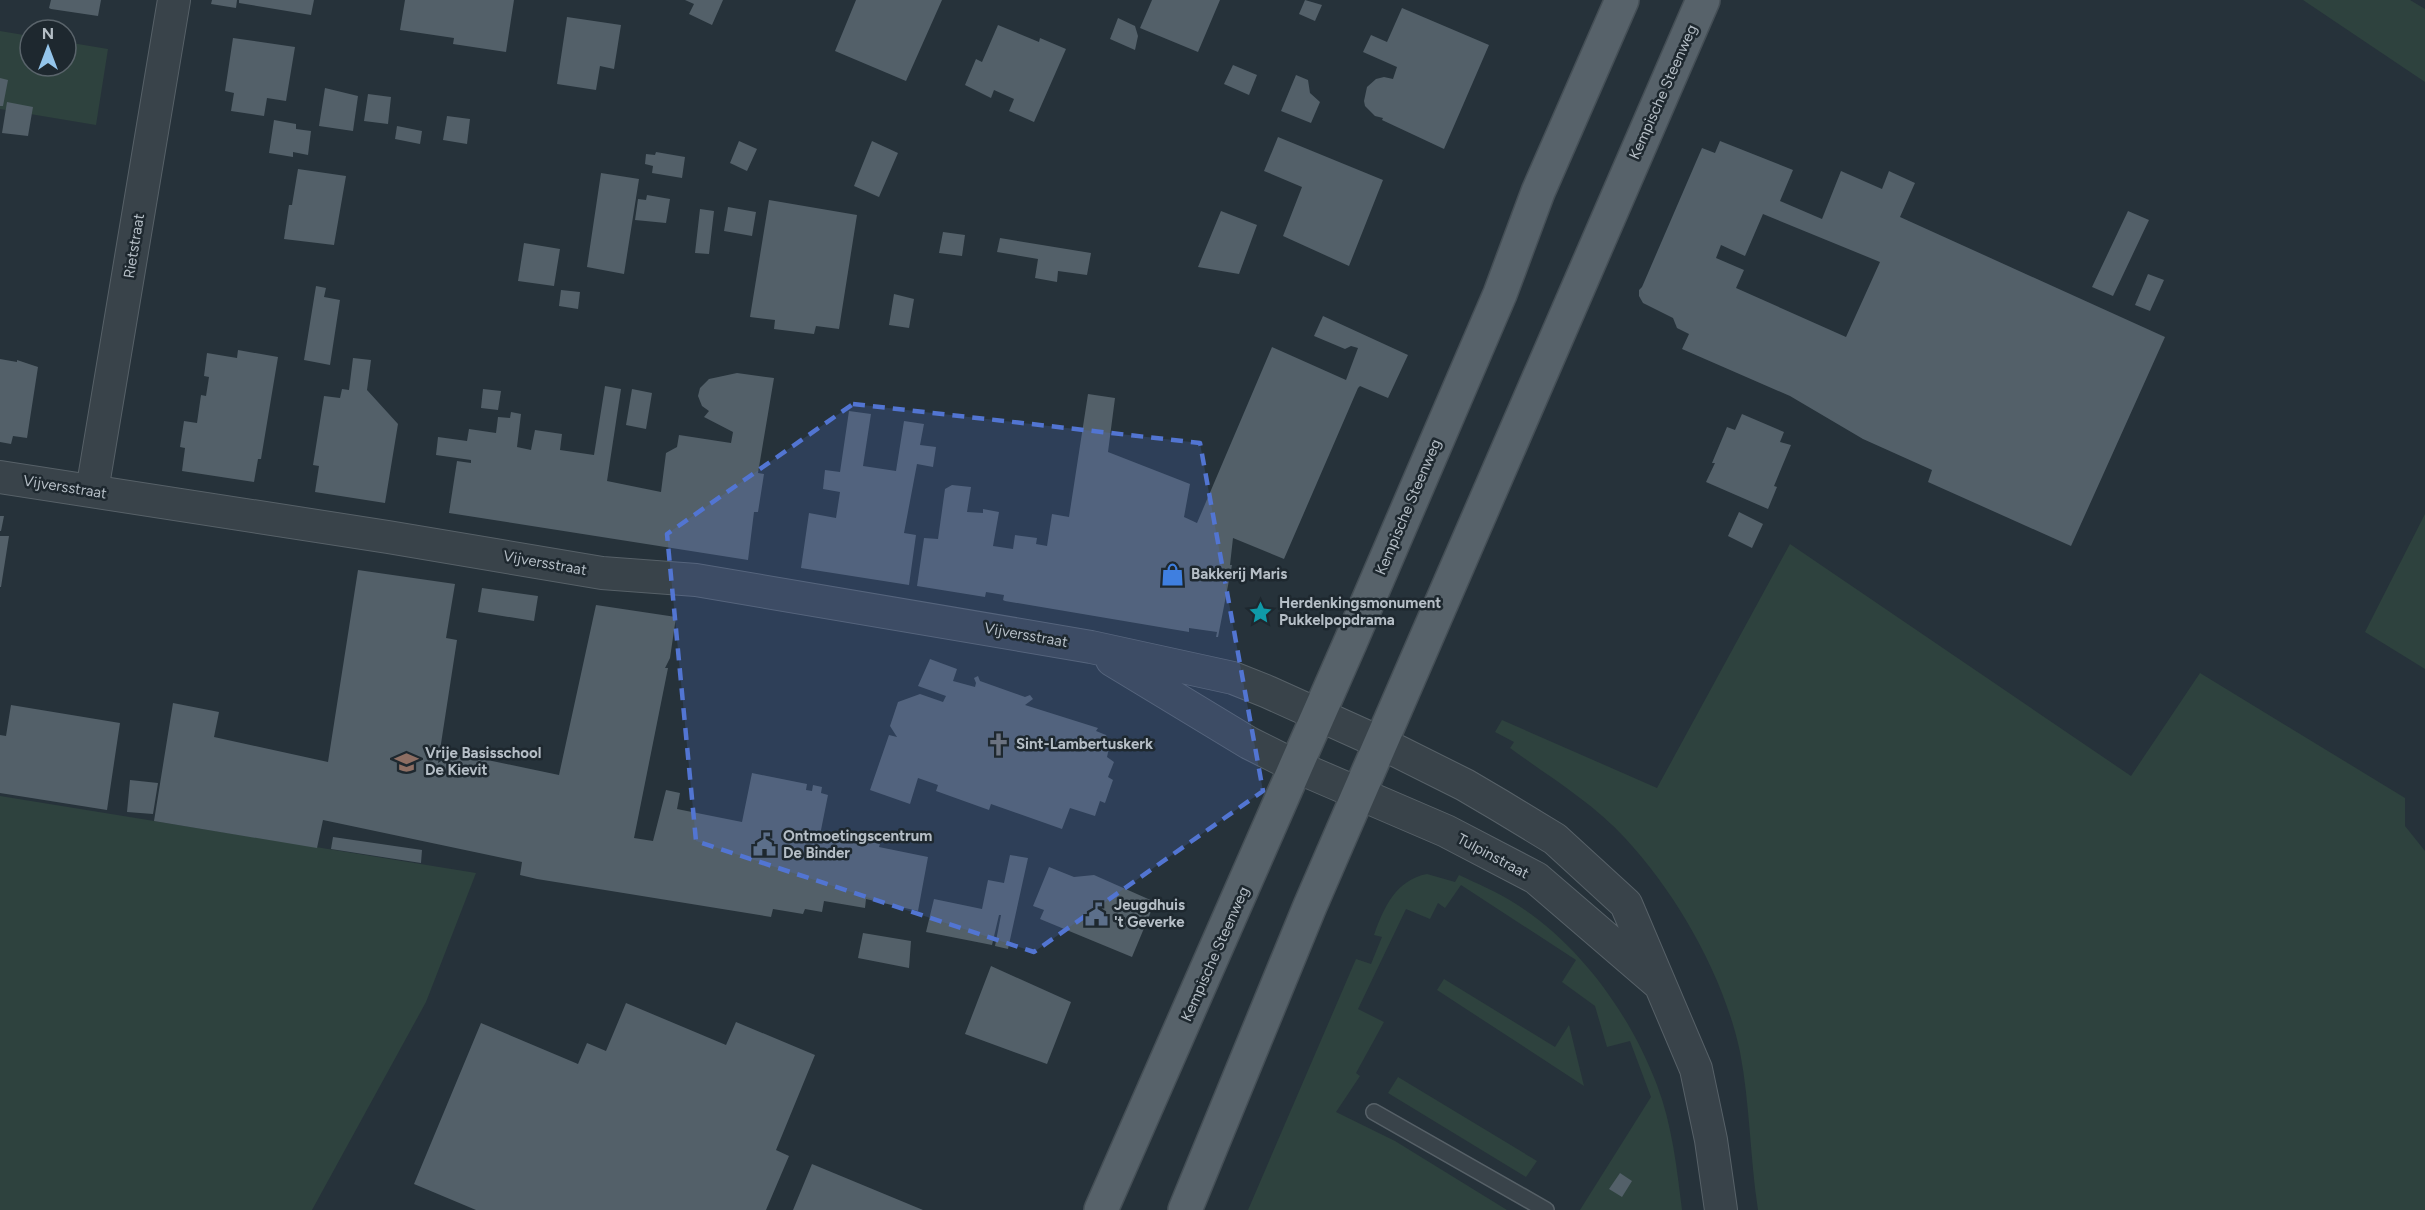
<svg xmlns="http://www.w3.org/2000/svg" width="2425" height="1210" font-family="Figtree,sans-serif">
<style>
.green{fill:#2e423e}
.building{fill:#536069;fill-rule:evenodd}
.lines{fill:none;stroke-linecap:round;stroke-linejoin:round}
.lane-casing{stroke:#576168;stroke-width:18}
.street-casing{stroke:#576168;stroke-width:34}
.primary-casing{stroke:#454f56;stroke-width:36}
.lane{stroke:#39434a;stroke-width:15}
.street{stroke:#39434a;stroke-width:32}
.primary{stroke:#57626a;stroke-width:33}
.marked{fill:#5275d2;fill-opacity:0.2;stroke:#5275d2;stroke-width:4.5;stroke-dasharray:12 8;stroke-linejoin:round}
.labels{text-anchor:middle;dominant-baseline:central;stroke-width:5;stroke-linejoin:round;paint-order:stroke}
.street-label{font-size:15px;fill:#b5bec6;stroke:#1e282f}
.poi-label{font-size:15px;font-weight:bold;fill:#b5bec6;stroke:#1e282f;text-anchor:start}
</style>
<rect width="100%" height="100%" fill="#26323a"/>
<path class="green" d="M2303 0H2410L2425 9V82Z
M0 31 30 36V66H66V42L108 49 96 125 0 109Z
M2425 514V669L2365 632Z
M1790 544 2131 776 2200 673 2405 798V826L2425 851V1210H1758C1750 1158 1750 1104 1740 1052 1724 976 1677 894 1625 838 1592 802 1548 776 1510 748L1514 742 1495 732 1502 720 1657 788Z
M0 796 476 873 426 1002 312 1210H0Z
M1427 874 1455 882 1459 875C1478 884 1498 892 1516 904 1580 945 1630 1014 1657 1085 1672 1124 1677 1169 1682 1210H1580L1651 1097 1630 1041 1607 1047 1595 1006 1562 982 1576 960 1461 885 1445 908 1438 903 1430 919 1406 909 1358 1009 1384 1022 1356 1073 1360 1076 1336 1112 1395 1141 1507 1210H1248L1356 959 1371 964 1382 937 1374 935C1384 907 1396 880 1427 874Z
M1444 979 1555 1047 1569 1025 1584 1086 1437 990Z
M1398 1077 1537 1161 1526 1177 1388 1093Z"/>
<path class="building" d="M51 0H101L98 16 51 9 49 8Z
M212 0H237L236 8 211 4Z
M239 0H314L311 15 239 3Z
M405 0H514L506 52 453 44 454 38 400 30Z
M685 0H723L712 25 689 14 694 4Z
M856 0H942L906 81 835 51Z
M1152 0H1220L1198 52 1140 28Z
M1305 0 1322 5 1315 21 1299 14Z
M1402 8 1489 45 1444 149 1382 120 1383 118 1375 116 1365 106 1364 101 1367 87 1376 79 1384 77 1393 79 1397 67 1363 52 1371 35 1387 42Z
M567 17 621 25 614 69 600 66 596 90 557 84Z
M1118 18 1135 26 1138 36 1135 50 1110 39Z
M998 25 1039 42 1040 38 1066 49 1034 122 1009 111 1014 99 994 90 991 98 965 85 976 59 982 62Z
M233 38 295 47 286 101 267 98 264 116 231 111 234 93 225 91Z
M1233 65 1257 75 1249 95 1224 84Z
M1296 75 1308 80 1310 93 1320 102 1311 123 1281 111Z
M0 78 8 80 3 106H0Z
M325 88 358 96 353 131 319 126Z
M368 94 391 97 388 124 364 121Z
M7 102 33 107 28 136 2 133Z
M447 116 470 119 467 144 443 140Z
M274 120 296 124V129L311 131 308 155 293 152V157L269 153Z
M397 126 422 131 420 144 395 139Z
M1278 137 1383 180 1349 266 1283 236 1302 187 1264 171Z
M739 141 757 149 747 171 730 163Z
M872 141 898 153 879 197 854 186Z
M1720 141 1793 170 1780 201 1822 219 1841 171 1882 189 1889 171 1891 172 1915 183 1900 217 2165 337 2071 546 1928 482 1932 470 1863 439 1790 396 1682 349 1689 334 1677 328 1673 318 1643 303 1639 296V290L1642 287 1702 148 1715 153ZM1763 214 1880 262 1846 337 1736 288 1744 270 1716 258 1721 245 1745 256Z
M656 152 685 157 682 178 652 173 653 166 645 164 646 154 655 155Z
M298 169 346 176 334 245 284 239 289 205H292Z
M601 173 639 179 624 274 587 267Z
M647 195 670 199 666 223 635 220 638 199 646 200Z
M769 200 857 215 839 329 816 326 814 334 774 329 775 320 750 317Z
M728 207 756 212 752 236 724 231Z
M700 209 714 211 709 254 695 253Z
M1221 211 1257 225 1239 274 1198 267Z
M2128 211 2149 220 2113 296 2092 287Z
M943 232 965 235 962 256 939 253Z
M1000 238 1091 253 1087 275 1058 271 1057 282 1035 278 1038 259 997 252Z
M524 243 560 249 554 286 518 281Z
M2148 274 2164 280 2150 311 2135 305Z
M316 286 326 288 324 297 340 300 330 365 304 360Z
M561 290 580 292 578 309 559 306Z
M894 294 914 299 909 328 889 325Z
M1323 316 1408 355 1388 398 1360 386 1358 388 1284 559 1233 538 1230 565H1232L1218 637H1216L1217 632 1189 628V632L1005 601 1003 600 1004 595 986 592 985 597 917 586 924 538 938 539 945 489 952 485 971 487 967 512 983 513V509L999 512 993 546 1013 549 1015 535 1037 538 1036 544 1047 546 1052 514 1069 517 1088 394 1115 398 1108 452 1190 484 1184 517 1197 523 1272 347 1346 380 1358 348 1351 346 1345 349 1314 336Z
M238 350 278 357 261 459H258L254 482 182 471 185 448 180 447 184 421 197 423 201 395 206 396 209 377 204 376 207 353 237 358Z
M353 358 371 360 367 390 398 424 385 503 315 492 319 466 313 465 324 396 340 398 342 389 349 390Z
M0 359 17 362V360L38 367 27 438 13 436 11 444 0 442Z
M737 373 774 378 758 473 764 474 758 512H754L748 560 449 513 457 461 471 463V460L436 455 438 437 467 441 469 429 496 433 498 417 510 418 511 412 521 414 517 447 531 450 535 430 562 434 560 450 594 455 605 386 621 389 607 481 661 492 666 453 677 447 679 435 731 443 733 432 704 417 709 411 702 406 698 396 700 388 709 379Z
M483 389 501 391 498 410 481 408Z
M632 389 652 393 646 429 626 425Z
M849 411 871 414 863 466 896 471 904 421 924 424 920 445 936 447 933 467 917 464 904 533 916 535 909 585 801 568 809 513 836 518 840 492 823 489 825 470 840 472Z
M1742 414 1784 432 1780 442 1791 445 1774 486 1777 487 1768 509 1706 482 1715 463H1712L1727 427 1735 430Z
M1739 512 1763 524 1752 548 1728 536Z
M0 516H4L1 531H0Z
M0 536H9L1 587H0Z
M358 570 455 584 446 638 457 640 438 763 454 753 559 775 596 605 676 617 670 658 665 668H668L634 838 653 841 666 790 680 793 677 809 742 822 752 773 807 784 806 790 812 791 813 785 822 787 821 793 828 795 819 840 835 842 836 835 880 844 879 847 928 857 918 911 866 899 865 908 824 901 822 912 805 909 803 914 773 909 771 917 537 879 520 875 522 862 323 820 317 848 154 821 173 703 219 712 214 737 328 762Z
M482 588 538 596 534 621 478 612Z
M930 659 957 669 953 681 975 687 976 683 974 678 978 676 980 681 1025 697 1030 695 1033 699 1025 705 1098 728 1096 731 1106 735 1112 747 1109 748 1107 757 1114 762 1108 777 1113 780 1105 803 1100 801 1095 816 1070 808 1062 829 991 804 989 810 936 791 938 785 918 778 910 804 870 790 889 735 897 737 890 726 898 702 920 694 943 702 946 696 918 686Z
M11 705 120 723 107 810 0 793V735L6 736Z
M130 780 158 783 153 814 127 812Z
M333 837 422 850 421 863 331 849Z
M1010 855 1028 858 1008 949 995 946 1001 915H999L992 945 926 932 934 899 982 909 988 880 1004 883Z
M1049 867 1074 877 1094 875 1155 902 1132 957 1040 919 1044 910 1033 906Z
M863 933 911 941 909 968 858 958Z
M991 966 1071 1002 1047 1064 965 1034Z
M626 1003 726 1045 736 1022 815 1055 776 1150 789 1156 766 1210H476L414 1184 481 1023 578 1064 587 1043 606 1051Z
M812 1164 923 1210H793Z
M1620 1173 1632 1181 1622 1197 1609 1189Z"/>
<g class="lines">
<defs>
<path id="lane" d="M1374 1112 1546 1210"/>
<path id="street" d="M0 477 388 537 602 573 696 580 1091 647 1233 678 1268 692 1381 743 1465 785 1499 805 1555 839 1626 904 1696 1069 1711 1140 1721 1210
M92 491 174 0
M1112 660 1249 743 1297 767 1446 831 1536 878 1657 982"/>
<path id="primary" d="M1101 1210 1350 643 1500 294 1538 192 1622 0
M1185 1210 1310 906 1703 0"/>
</defs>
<use href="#lane" class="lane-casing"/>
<use href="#street" class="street-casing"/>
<use href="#primary" class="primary-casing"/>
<use href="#lane" class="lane"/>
<use href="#street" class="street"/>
<use href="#primary" class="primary"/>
</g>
<path class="marked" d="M853 404 1200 443 1263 791 1034 952 696 841 667 534Z"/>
<defs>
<symbol id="shop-bare" viewBox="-9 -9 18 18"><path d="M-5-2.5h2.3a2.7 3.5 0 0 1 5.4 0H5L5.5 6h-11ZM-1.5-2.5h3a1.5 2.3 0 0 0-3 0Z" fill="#3f7fe0" stroke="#1e282f" stroke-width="2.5" paint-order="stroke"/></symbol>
<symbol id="sight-bare" viewBox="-9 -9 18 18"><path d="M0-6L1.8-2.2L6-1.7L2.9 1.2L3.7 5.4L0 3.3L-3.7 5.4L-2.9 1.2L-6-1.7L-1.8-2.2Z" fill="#0f9aa8" stroke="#1e282f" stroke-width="2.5" paint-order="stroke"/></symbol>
<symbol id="church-bare" viewBox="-9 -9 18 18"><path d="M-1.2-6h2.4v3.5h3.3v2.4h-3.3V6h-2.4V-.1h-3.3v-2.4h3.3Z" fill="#6b7280" stroke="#1e282f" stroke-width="2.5" paint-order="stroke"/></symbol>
<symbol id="school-bare" viewBox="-9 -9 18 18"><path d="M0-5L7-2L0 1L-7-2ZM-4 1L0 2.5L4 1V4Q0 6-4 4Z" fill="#8d6e63" stroke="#1e282f" stroke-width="2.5" paint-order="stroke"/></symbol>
<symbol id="civic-bare" viewBox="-9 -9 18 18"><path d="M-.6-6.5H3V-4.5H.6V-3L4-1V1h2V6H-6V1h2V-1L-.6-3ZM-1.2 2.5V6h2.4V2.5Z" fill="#5c6f8a" stroke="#1e282f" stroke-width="2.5" paint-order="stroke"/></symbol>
</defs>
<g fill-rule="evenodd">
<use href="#shop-bare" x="1156" y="558" width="33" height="33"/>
<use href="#sight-bare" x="1244" y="596" width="33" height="33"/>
<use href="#church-bare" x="982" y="728" width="33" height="33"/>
<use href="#school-bare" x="390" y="746" width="33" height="33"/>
<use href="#civic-bare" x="748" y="828" width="33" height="33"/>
<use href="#civic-bare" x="1080" y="898" width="33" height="33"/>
</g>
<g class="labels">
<g class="street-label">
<text transform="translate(1663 92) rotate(-66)">Kempische Steenweg</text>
<text transform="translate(134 246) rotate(-81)">Rietstraat</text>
<text transform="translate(65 487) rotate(9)">Vijversstraat</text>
<text transform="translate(1408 507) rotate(-67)">Kempische Steenweg</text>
<text transform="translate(545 563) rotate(10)">Vijversstraat</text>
<text transform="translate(1026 635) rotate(10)">Vijversstraat</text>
<text transform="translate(1493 856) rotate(28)">Tulpinstraat</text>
<text transform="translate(1215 954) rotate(-66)">Kempische Steenweg</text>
</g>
<g class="poi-label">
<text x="1191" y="574">Bakkerij Maris</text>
<text x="1279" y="603">Herdenkingsmonument<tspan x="1279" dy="17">Pukkelpopdrama</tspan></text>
<text x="1016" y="744">Sint-Lambertuskerk</text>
<text x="425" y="753">Vrije Basisschool<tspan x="425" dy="17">De Kievit</tspan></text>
<text x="783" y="836">Ontmoetingscentrum<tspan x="783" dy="17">De Binder</tspan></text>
<text x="1114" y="905">Jeugdhuis<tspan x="1114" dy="17">'t Geverke</tspan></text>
</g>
</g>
<g transform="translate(48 48)"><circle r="28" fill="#1e282f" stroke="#5a646b" stroke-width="1.5"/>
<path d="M0-4.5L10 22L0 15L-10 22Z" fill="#94c5eb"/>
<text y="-9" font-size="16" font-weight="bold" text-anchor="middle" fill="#b5bec6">N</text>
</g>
</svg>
